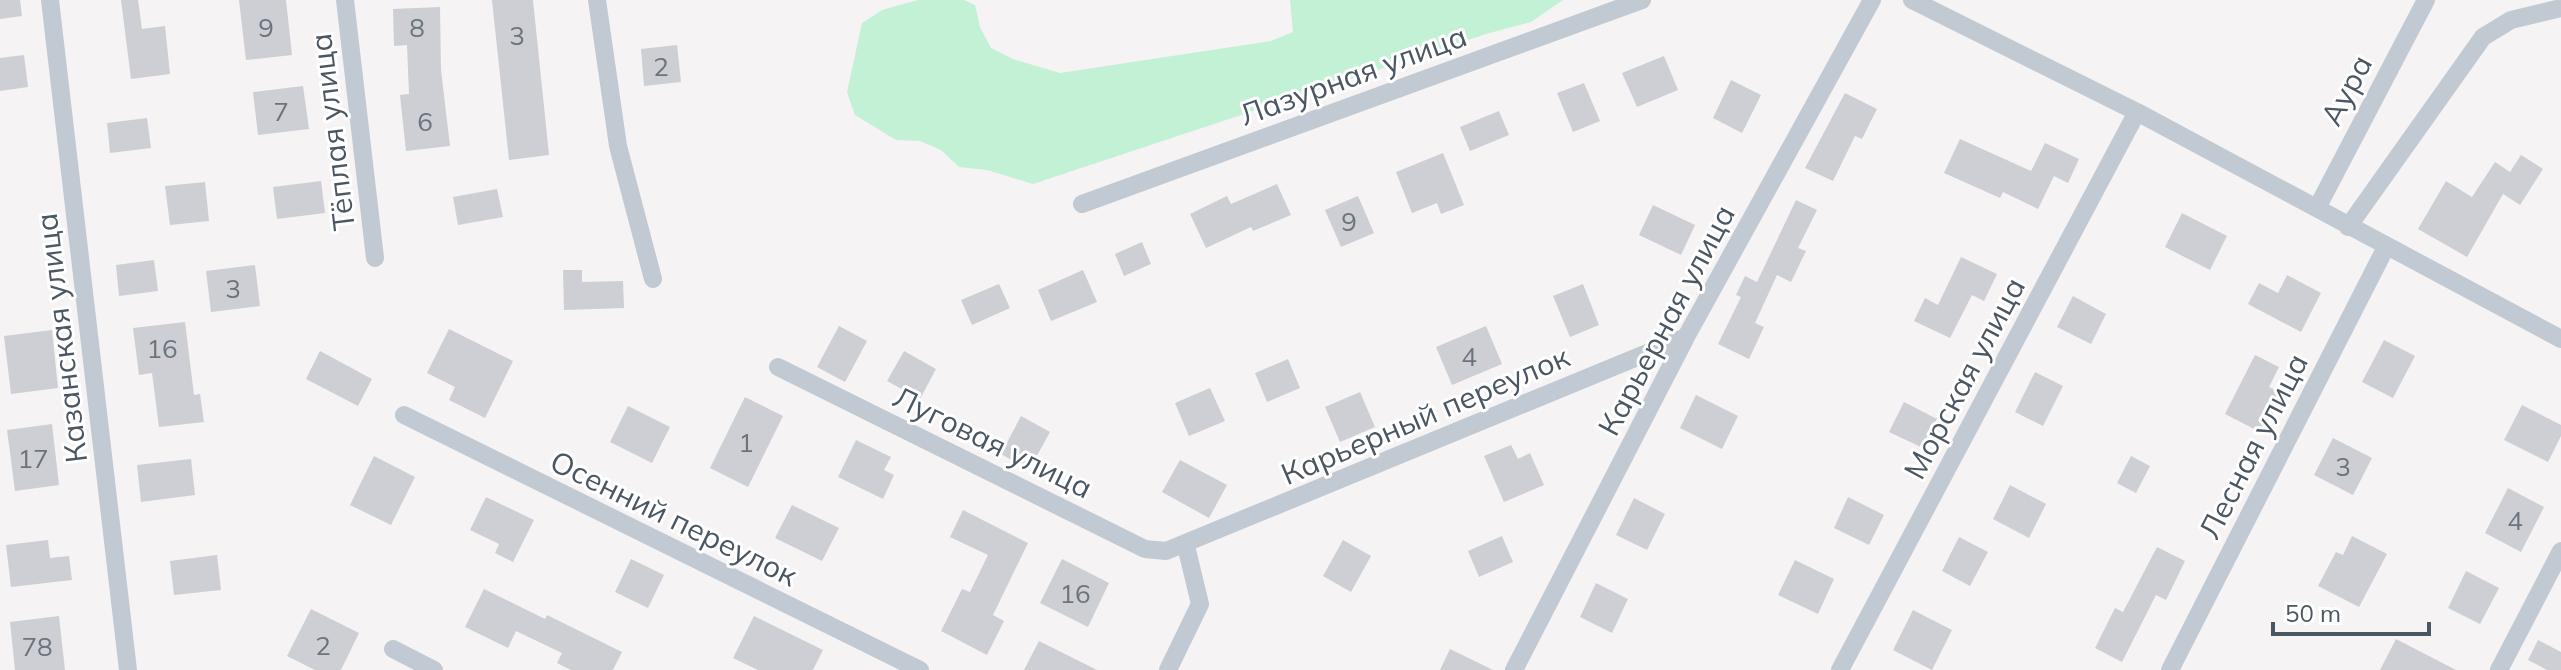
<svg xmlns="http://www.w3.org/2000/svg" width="2561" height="670" font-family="Mulish,sans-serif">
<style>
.green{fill:#c3f1d5}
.building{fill:#cdcfd5}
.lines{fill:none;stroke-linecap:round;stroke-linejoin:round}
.street{stroke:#c1cad2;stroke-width:18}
.labels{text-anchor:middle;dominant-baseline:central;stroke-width:6;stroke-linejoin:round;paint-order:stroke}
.number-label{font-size:26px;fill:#6b747e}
.street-label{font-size:30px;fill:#4a5661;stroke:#fff}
</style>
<rect width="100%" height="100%" fill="#f5f3f3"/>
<path class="green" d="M918 0H964L975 5 980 27 991 48 1013 59 1060 73 1271 41 1293 32 1290 0H1563L1531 22 1486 34 1033 184 987 170 959 167 941 150 920 141 896 140 855 115 847 92 862 23 882 10Z"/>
<path class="building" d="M0 0H20L22 16 0 19Z
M121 0H138L142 29 165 26 170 74 131 79Z
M239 0H286L292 55 246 60Z
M492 0H533L549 155 509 160Z
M440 7 441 70 450 146 406 151 400 95 409 94 407 45 394 46 393 9Z
M677 45 681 82 644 86 641 49Z
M24 55 28 87 0 91V58Z
M1664 56 1678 90 1637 107 1622 73Z
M1731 80 1761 95 1742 133 1713 118Z
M1584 83 1600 121 1573 132 1557 93Z
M303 86 309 129 258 135 253 92Z
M1845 93 1877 109 1862 139 1855 136 1833 181 1805 168Z
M1499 111 1509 135 1470 151 1460 127Z
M147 118 151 148 110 153 107 123Z
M1960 139 2031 171 2045 143 2079 159 2068 183 2054 176 2038 209 2003 192 2000 198 1944 173Z
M1443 153 1464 205 1441 214 1437 203 1412 213 1396 172Z
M2521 155 2543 169 2520 205 2503 194 2467 257 2418 229 2446 181 2472 197 2495 162 2510 172Z
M321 181 325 213 277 219 273 187Z
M205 182 209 221 170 225 165 186Z
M1277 184 1291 215 1253 231 1251 227 1206 248 1190 214 1227 196 1231 204Z
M497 189 503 217 458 225 453 197Z
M1358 196 1374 233 1341 247 1325 210Z
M1796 200 1817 210 1798 248 1806 251 1791 282 1777 275 1755 323 1764 327 1749 359 1718 344 1741 297 1736 295 1745 276 1757 282Z
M1653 205 1695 225 1681 255 1639 235Z
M2182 213 2227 236 2210 270 2165 247Z
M1142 242 1151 264 1124 276 1115 254Z
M1961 257 1997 274 1984 301 1972 295 1950 338 1914 321 1925 298 1938 305Z
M154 260 158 291 119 296 116 265Z
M255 265 260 306 211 312 206 271Z
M563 270H582V282L623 281 624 308 564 310Z
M1083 270 1097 302 1051 321 1038 290Z
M2287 275 2321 293 2301 332 2248 304 2259 283 2278 293Z
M999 284 1010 308 972 325 961 300Z
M1583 284 1599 325 1570 337 1553 296Z
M2073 296 2106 314 2091 344 2057 327Z
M185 322 194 395 200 394 204 422 159 427 152 373 139 375 133 328Z
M839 326 867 341 845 382 817 367Z
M1486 326 1502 364 1452 385 1436 347Z
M449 329 513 361 485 418 449 400 455 387 427 373Z
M52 330 58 388 11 394 4 336Z
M2384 340 2415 356 2393 398 2362 382Z
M320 351 372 379 358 406 306 379Z
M904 351 936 369 920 399 887 381Z
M2255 355 2279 367 2269 387 2283 394 2262 433 2225 414Z
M1288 359 1300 388 1267 402 1255 373Z
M2035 372 2063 386 2043 426 2015 412Z
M1210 388 1225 421 1189 436 1175 403Z
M1360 392 1375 427 1340 442 1325 407Z
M1696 395 1738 416 1722 449 1680 428Z
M745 397 783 416 748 487 710 468Z
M1904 402 1937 419 1923 448 1889 432Z
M2522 405 2561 425V436L2548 462 2504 440Z
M628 406 670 427 652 463 610 442Z
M1021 416 1050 432 1029 470 1001 454Z
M52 424 59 485 15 491 7 430Z
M2333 438 2372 458 2353 495 2314 475Z
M856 440 891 457 884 470 894 475 883 499 838 477Z
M1511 445 1518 459 1530 453 1544 485 1504 502 1484 456Z
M374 456 415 477 391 525 350 505Z
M2131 456 2150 466 2136 493 2117 483Z
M191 459 195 495 141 502 137 465Z
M1180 460 1227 485 1209 518 1162 492Z
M2010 485 2046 504 2029 538 1993 519Z
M2508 488 2544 507 2521 552 2485 533Z
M486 497 534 520 513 562 495 553 499 544 470 530Z
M1848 497 1884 515 1869 545 1834 528Z
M1634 498 1665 514 1647 550 1616 535Z
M792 505 839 528 822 561 775 538Z
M963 510 1028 543 993 615 1004 621 987 655 941 631 962 589 970 592 988 555 950 537Z
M1502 536 1513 562 1479 577 1468 551Z
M2352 536 2387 554 2359 607 2318 586 2336 552 2343 555Z
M1959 537 1988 552 1970 586 1942 571Z
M48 540 50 558 69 556 72 580 11 587 6 545Z
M1343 540 1371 556 1351 592 1323 576Z
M2157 547 2185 561 2166 600 2156 595 2122 662 2095 648 2115 608 2123 612Z
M217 555 221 590 174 595 170 561Z
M631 559 664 575 648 608 615 592Z
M1062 559 1109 583 1088 627 1040 603Z
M1795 560 1834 579 1818 614 1778 595Z
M2466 571 2499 588 2480 624 2448 608Z
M1596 583 1628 599 1612 633 1580 617Z
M484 589 545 619 547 615 622 652 613 670H571L557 663 562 653 516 631 508 648 465 627Z
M311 609 359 633 341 670H315L287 656Z
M1913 610 1952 630 1932 670 1893 650Z
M59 616 65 670H15L10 622Z
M754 616 823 650 813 670H758L733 658Z
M2396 639 2456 670H2380Z
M2538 640 2561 652V670H2547L2528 660Z
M1039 641 1097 670H1024Z
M1450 649 1493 670H1440Z"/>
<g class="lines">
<path class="street" d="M50 0 128 670
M345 0 375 258
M597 0 618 146 653 279
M1912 0 2137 112 2561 339
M1082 204 1642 0
M2317 208 2426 0
M2348 227 2483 37 2511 20 2561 8
M778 367 1145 549 1166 551 1686 337
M404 415 920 670
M393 649 434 670
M1168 670 1200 604 1186 546
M1514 670 1686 337 1872 0
M1840 670 2137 112
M2170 670 2386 247
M2499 670 2561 551"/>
</g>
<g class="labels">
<g class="number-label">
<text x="266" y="27">9</text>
<text x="417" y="27">8</text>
<text x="517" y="35">3</text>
<text x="661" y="66">2</text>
<text x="281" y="111">7</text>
<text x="425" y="121">6</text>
<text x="1349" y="221">9</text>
<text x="233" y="288">3</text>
<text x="162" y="348">16</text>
<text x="1469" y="356">4</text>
<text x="746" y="442">1</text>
<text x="33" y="458">17</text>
<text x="2343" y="466">3</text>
<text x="2515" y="520">4</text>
<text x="1075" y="593">16</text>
<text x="323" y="645">2</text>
<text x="37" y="646">78</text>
</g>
<g class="street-label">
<text transform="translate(1353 75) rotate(-20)">Лазурная улица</text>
<text transform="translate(2346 90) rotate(-62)">Аура</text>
<text transform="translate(332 132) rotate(-97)">Тёплая улица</text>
<text transform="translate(1666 320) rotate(-62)">Карьерная улица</text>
<text transform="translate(61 338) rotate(-97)">Казанская улица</text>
<text transform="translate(1964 378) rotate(-62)">Морская улица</text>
<text transform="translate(1425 415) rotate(-23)">Карьерный переулок</text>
<text transform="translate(993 442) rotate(26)">Луговая улица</text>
<text transform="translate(2253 446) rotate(-63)">Лесная улица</text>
<text transform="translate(674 518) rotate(26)">Осенний переулок</text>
</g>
</g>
<path d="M2273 622v12h156v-12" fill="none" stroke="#4a5661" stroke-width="4"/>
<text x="2285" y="622" font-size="24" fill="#4a5661" stroke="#ffffff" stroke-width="6" paint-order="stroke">50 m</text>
</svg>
